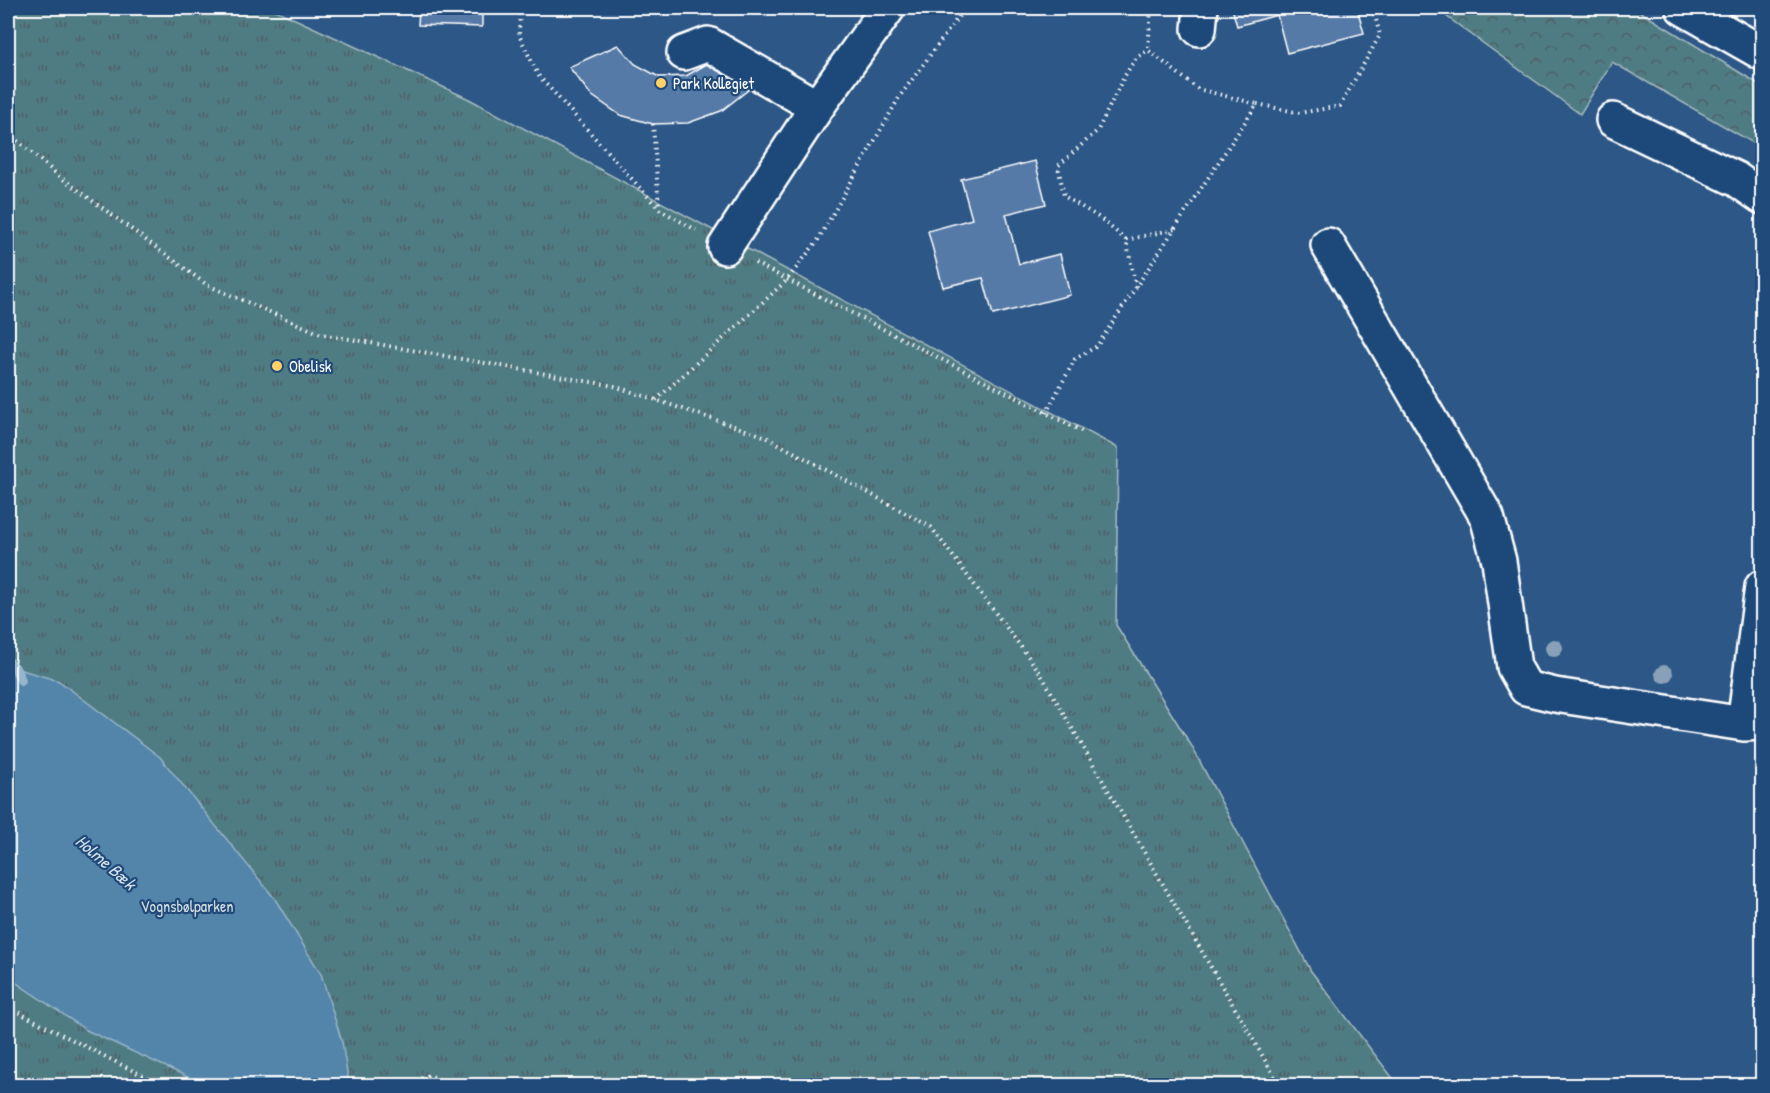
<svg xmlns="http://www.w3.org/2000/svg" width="1770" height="1093" font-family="'Patrick Hand',sans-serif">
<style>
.grass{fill:url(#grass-tufts);stroke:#a8bdc1;stroke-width:1.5}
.forest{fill:url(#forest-crowns);stroke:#a8bdc1;stroke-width:1.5}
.water{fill:#5284a9;stroke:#97b5cb;stroke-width:1.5}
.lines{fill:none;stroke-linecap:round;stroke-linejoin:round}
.stream{stroke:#97b5cb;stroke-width:10}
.building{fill:#567aa7;stroke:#fff;stroke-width:1.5}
.minor-casing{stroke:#fff;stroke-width:38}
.path{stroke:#fff;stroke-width:4;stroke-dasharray:1.5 4.5;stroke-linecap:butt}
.minor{stroke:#1f4a7a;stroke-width:33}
.tree{fill:#88a1b8}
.poi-dot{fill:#ffd166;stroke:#1f4a7a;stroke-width:2}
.labels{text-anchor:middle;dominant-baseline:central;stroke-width:4.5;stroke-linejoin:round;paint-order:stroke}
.poi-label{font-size:16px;fill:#fff;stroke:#1f4a7a;text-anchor:start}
.park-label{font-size:16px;fill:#d3dee0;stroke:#1f4a7a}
.water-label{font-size:18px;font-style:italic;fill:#d4e0ea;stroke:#1f4a7a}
</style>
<defs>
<pattern id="grass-tufts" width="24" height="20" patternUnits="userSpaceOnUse" patternTransform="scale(1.5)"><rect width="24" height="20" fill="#507b83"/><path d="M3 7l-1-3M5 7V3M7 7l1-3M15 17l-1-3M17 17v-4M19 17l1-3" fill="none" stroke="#4e6165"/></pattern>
<pattern id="forest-crowns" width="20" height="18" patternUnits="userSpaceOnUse" patternTransform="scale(1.5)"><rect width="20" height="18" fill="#507b83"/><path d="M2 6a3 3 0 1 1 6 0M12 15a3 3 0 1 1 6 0" fill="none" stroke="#4e6165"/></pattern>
</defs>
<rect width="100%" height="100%" fill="#2d5786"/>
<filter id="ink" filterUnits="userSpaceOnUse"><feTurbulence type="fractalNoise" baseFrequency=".0167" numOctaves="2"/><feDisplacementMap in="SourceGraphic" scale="12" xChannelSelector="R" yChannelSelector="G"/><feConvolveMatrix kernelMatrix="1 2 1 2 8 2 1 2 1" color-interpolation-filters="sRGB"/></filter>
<g filter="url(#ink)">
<path class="grass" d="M8 8H271L469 99 1118 448 1116 625 1191 745 1311 971 1398 1085 8 1086Z"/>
<path class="forest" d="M1435 8H1634L1762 86V148L1612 62 1580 114Z"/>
<path class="water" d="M8 666 59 681 160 757 275 899 321 974 342 1042 349 1085H205L86 1030 8 977Z"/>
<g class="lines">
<path class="stream" d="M8 661 15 668 21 680"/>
</g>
<path class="building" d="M419 8H482V27L418 25Z
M1232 8H1357L1364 33 1287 53 1277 15 1237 26Z
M618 45 635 64 659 77 686 76 712 61 748 90 721 111 688 123 653 124 620 115 591 95 569 67Z
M1035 161 1046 204 1006 214 1019 264 1060 254 1070 295 993 315 983 278 943 287 928 231 972 219 961 179Z"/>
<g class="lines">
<defs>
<path id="minor" d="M1683 8 1762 53
M1199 29 1201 8
M684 53 708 44 817 107
M1613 120 1736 179 1762 197
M1328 245 1487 517 1499 561 1514 667 1526 688 1555 695 1744 724 1762 723
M725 247 817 107 888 8
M1744 724 1762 587"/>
</defs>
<use href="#minor" class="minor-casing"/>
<path class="path" d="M520 8 519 35 538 75 659 209 696 230
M1257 104 1300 113 1340 106 1380 35 1373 8
M653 124 659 208
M8 133 59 176 207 285 321 334 614 386 764 436 931 527 1039 671 1280 1086
M1126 240 1175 229
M755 263 1085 433
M1136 287 1126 240 1100 218 1064 196 1058 166 1098 130 1124 77 1136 58 1148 50
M656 400 787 280 818 240 900 96 965 8
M1046 413 1075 359 1097 346 1257 104 1198 89 1148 50 1151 8
M8 1007 163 1086
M405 1086 429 1075 454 1086"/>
<use href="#minor" class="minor"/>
</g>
<g class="tree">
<circle cx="1554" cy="648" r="9"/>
<circle cx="1664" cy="674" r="9"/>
</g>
</g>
<g class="poi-dot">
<circle cx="661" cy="83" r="6"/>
<circle cx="277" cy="366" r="6"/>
</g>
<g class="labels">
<g class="poi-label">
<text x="673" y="83">Park Kollegiet</text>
<text x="289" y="366">Obelisk</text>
</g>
<g class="park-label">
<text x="187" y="906">Vognsbølparken</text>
</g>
<g class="water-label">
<text transform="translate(106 862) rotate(41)">Holme Bæk</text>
</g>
</g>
<rect width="1770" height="1093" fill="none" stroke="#1f4a7a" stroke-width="30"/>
<rect x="15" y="15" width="1740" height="1063" fill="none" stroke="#fff" stroke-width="2" filter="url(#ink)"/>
</svg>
